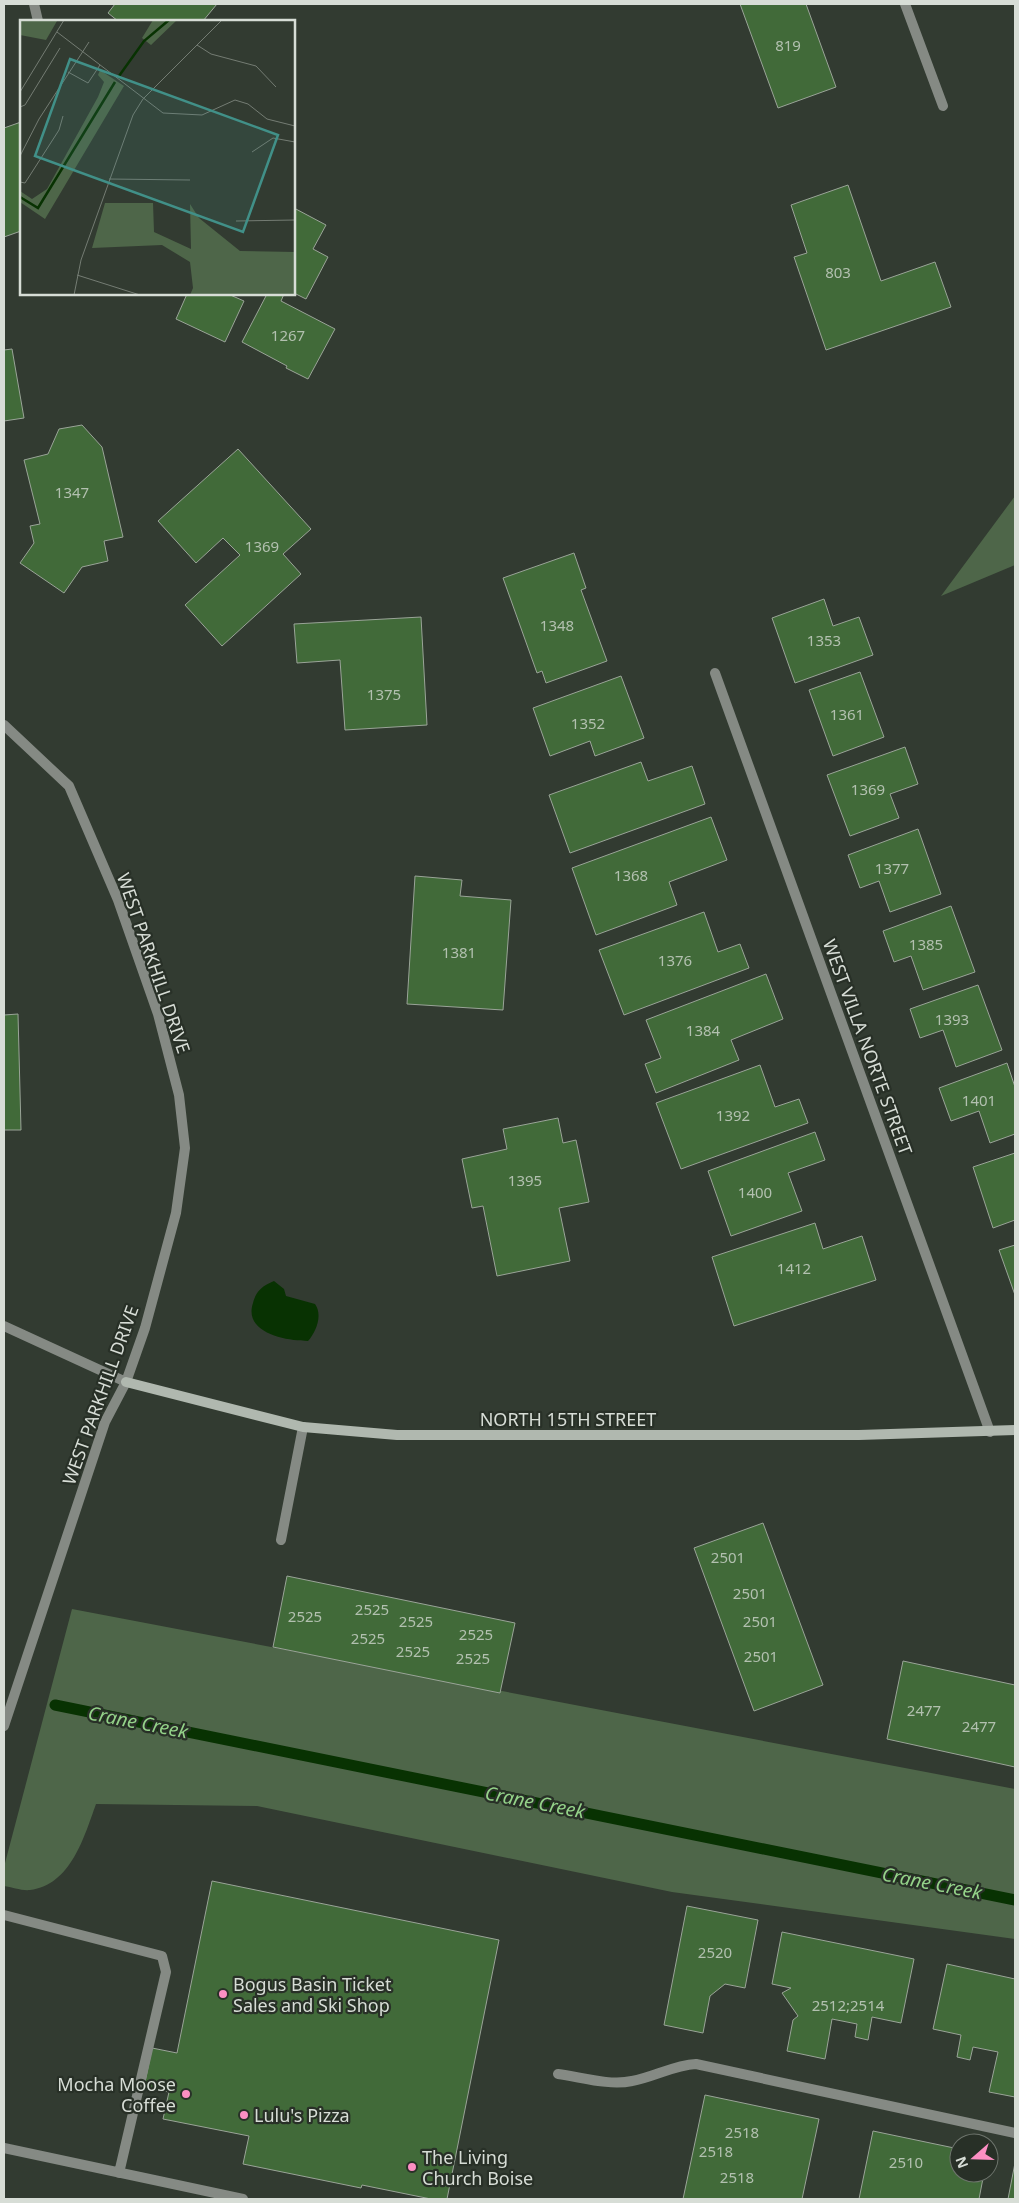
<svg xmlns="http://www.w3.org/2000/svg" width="1019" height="2203" font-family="'Noto Sans',sans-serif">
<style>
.green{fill:#4e6649}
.water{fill:#083202}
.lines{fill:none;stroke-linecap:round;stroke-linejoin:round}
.stream{stroke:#083202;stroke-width:11}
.building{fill:#416a39;stroke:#9aa498}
.lane{stroke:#858a84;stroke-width:10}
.street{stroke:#858a84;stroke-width:10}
.secondary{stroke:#b0b8af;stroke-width:10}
.poi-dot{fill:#fc8fc3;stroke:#283027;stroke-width:2}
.labels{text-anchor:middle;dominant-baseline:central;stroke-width:4.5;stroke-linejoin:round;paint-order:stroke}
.number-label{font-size:15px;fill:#b2c0af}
.street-label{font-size:18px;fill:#d7ddd6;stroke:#283027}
.poi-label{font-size:18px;fill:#d7ddd6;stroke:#283027;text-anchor:start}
.water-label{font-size:19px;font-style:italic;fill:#94d289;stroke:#283027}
.inset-river{fill:none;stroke:#083202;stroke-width:2.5}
.inset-road{fill:none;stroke:#747c73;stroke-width:1}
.view{fill:#419088;fill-opacity:0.15;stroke:#419088;stroke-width:2.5}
.inset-edge{fill:none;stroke:#d7ddd6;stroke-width:2.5}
</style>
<rect width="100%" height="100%" fill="#323b31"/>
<path class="green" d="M1015 496V565L941 596Z
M72 1609 1015 1789V1939L672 1892 257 1806 96 1804C84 1837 71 1885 30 1890 22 1891 12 1887 4 1886V1867Z"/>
<path class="water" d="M274 1281 284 1289 286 1296 315 1304C323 1315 316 1332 308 1341 286 1341 243 1333 253 1303 256 1291 262 1286 274 1281Z"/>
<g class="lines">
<path class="stream" d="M55 1705 1015 1900"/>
</g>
<path class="building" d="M115 4H217L203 21H118L108 13Z
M740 4H806L836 87 778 108Z
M21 122V231L4 237V128Z
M848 185 881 281 935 262 951 307 826 350 794 257 807 253 791 205Z
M294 208 326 225 313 249 328 257 306 299 294 293Z
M187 294H228L244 301 225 342 176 319Z
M267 294H284L281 301 335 329 308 379 286 368 287 366 242 342Z
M12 349 24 418 4 421V350Z
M82 425 102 447 123 537 104 541 108 561 82 567 64 593 20 563 34 543 30 526 40 524 24 460 48 454 59 429Z
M238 449 311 529 283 554 301 574 222 646 185 605 240 555 223 538 196 563 158 521Z
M574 553 586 588 581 590 607 661 546 683 542 671 537 673 503 578Z
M824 599 833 626 859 617 873 655 795 683 772 618Z
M421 617 427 725 345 730 340 660 297 663 294 624Z
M860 672 884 737 833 756 809 690Z
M621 676 644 738 595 756 590 741 550 756 533 708Z
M905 747 918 784 890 794 899 818 850 836 827 775Z
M641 762 648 781 692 766 705 804 570 853 549 795Z
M711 817 727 860 669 882 677 905 596 935 572 868Z
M918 829 941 894 890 912 879 881 860 888 848 855Z
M415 876 462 880 460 896 511 900 503 1010 407 1004Z
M951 906 975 972 923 990 911 956 894 962 883 931Z
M704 912 718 952 740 944 749 968 624 1015 599 950Z
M766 974 783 1019 731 1040 739 1060 656 1093 645 1064 661 1058 646 1020Z
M978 985 1002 1050 956 1067 943 1030 920 1038 910 1009Z
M18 1014 21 1130H4V1015Z
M1007 1063 1015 1087V1134L990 1143 979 1111 951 1121 939 1088Z
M760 1065 775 1107 799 1099 808 1123 681 1169 656 1103Z
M558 1118 563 1143 576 1140 589 1202 559 1208 570 1261 497 1276 483 1206 472 1208 462 1159 507 1149 503 1129Z
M815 1132 825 1160 788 1173 802 1211 731 1236 708 1171Z
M1015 1153V1220L993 1228 973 1167Z
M815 1223 823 1249 862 1236 876 1280 734 1326 712 1257Z
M1015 1245V1295L999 1250Z
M763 1523 823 1685 754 1711 694 1548Z
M287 1576 515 1623 500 1693 273 1647Z
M903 1661 1015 1685V1767L887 1739Z
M212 1881 499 1940 447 2199H431L362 2185 361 2188 243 2164 249 2136 163 2119 169 2092 144 2087 152 2048 177 2053Z
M687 1906 758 1920 745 1988 725 1984 710 1996 703 2033 664 2025Z
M782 1932 914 1959 901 2023 872 2017 868 2040 855 2037 857 2024 832 2019 825 2059 787 2051 793 2020 798 2016 782 1993 791 1988 772 1984Z
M947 1964 1015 1979V2097L989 2092 998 2052 973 2047 970 2060 957 2057 961 2035 933 2029Z
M705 2095 819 2119 802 2199H683Z
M873 2131 959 2149V2173H984L979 2199H859Z
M1015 2163V2199H1008Z"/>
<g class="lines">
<path class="lane" d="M281 1540 303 1427
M4 1915 162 1956 166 1972 119 2173
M558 2074C581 2077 609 2086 632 2081 654 2077 674 2065 696 2064L1015 2133
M4 2148 243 2199"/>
<path class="street" d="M34 4 38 21
M905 4 943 106
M715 673 990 1432
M4 725 69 786 118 900 158 1014 179 1095 185 1148 176 1213 145 1328 126 1382 105 1422 4 1726
M4 1326 126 1382"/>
<path class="secondary" d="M126 1382 303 1427 397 1435H859L1015 1430"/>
</g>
<g class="poi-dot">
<circle cx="223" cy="1994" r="5"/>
<circle cx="186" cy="2094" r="5"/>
<circle cx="244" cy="2115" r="5"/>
<circle cx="412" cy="2167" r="5"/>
</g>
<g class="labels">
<g class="number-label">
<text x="788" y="45">819</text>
<text x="838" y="272">803</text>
<text x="288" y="335">1267</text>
<text x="72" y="492">1347</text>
<text x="262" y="546">1369</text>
<text x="557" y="625">1348</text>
<text x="824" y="640">1353</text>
<text x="384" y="694">1375</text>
<text x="847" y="714">1361</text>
<text x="588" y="723">1352</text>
<text x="868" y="789">1369</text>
<text x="892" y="868">1377</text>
<text x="631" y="875">1368</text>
<text x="926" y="944">1385</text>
<text x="459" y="952">1381</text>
<text x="675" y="960">1376</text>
<text x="952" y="1019">1393</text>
<text x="703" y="1030">1384</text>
<text x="979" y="1100">1401</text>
<text x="733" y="1115">1392</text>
<text x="525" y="1180">1395</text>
<text x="755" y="1192">1400</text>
<text x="794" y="1268">1412</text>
<text x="728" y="1557">2501</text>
<text x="750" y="1593">2501</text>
<text x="372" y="1609">2525</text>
<text x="305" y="1616">2525</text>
<text x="416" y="1621">2525</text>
<text x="760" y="1621">2501</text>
<text x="476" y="1634">2525</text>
<text x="368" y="1638">2525</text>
<text x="413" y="1651">2525</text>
<text x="761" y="1656">2501</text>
<text x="473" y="1658">2525</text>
<text x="924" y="1710">2477</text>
<text x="979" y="1726">2477</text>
<text x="715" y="1952">2520</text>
<text x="848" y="2005">2512;2514</text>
<text x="742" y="2132">2518</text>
<text x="716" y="2151">2518</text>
<text x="906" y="2162">2510</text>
<text x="737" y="2177">2518</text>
</g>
<g class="street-label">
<text transform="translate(154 963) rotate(71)">WEST PARKHILL DRIVE</text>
<text transform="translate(868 1047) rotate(70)">WEST VILLA NORTE STREET</text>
<text transform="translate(100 1395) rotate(-70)">WEST PARKHILL DRIVE</text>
<text x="568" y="1419">NORTH 15TH STREET</text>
</g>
<g class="poi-label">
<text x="233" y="1984">Bogus Basin Ticket<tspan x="233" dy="21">Sales and Ski Shop</tspan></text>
<text x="176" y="2084" text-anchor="end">Mocha Moose<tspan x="176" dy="21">Coffee</tspan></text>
<text x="254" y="2115">Lulu's Pizza</text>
<text x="422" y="2157">The Living<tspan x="422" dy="21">Church Boise</tspan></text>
</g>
<g class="water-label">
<text transform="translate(138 1722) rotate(11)">Crane Creek</text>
<text transform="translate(535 1802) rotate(11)">Crane Creek</text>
<text transform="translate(932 1883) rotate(11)">Crane Creek</text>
</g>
</g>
<g transform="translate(20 20)">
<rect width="275" height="275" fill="#323b31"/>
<path d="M0 0 9 1H37L26 20 0 15ZM133 0H157L131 25 122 18ZM80 50 104 66 25 199 0 182V171L12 179 27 169 78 77 84 62 78 55ZM85 183H133L134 212 171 229 170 184 179 198 220 231 275 232V275H170L173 268 170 242 142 225 72 228Z" fill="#4e6649"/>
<path class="inset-river" d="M99 56 124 21 149 0M0 177 18 188 95 62"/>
<path class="inset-road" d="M37 12 143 93 182 95 215 80 228 84 247 99 275 106M177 25 191 34 236 46 256 67M48 52 68 63 80 45M0 72 44 0M0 87 5 85 40 28M232 132 253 118 275 122M0 136 19 99 69 22M89 159 170 160M0 162 5 163 39 110 43 96M216 201 275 200M57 255 120 275M54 275 61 240 113 95 123 79 202 0"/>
<path class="view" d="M50 39 258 115 223 212 15 136Z"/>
<rect width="275" height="275" class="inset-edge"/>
</g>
<rect width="1019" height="2203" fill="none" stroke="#d7ddd6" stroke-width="10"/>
<g transform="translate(974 2158) rotate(250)"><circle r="24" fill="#283027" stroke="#6e756d"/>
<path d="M0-4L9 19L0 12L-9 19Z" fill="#fc8fc3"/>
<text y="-8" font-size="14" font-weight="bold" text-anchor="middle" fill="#d7ddd6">N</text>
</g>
</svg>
